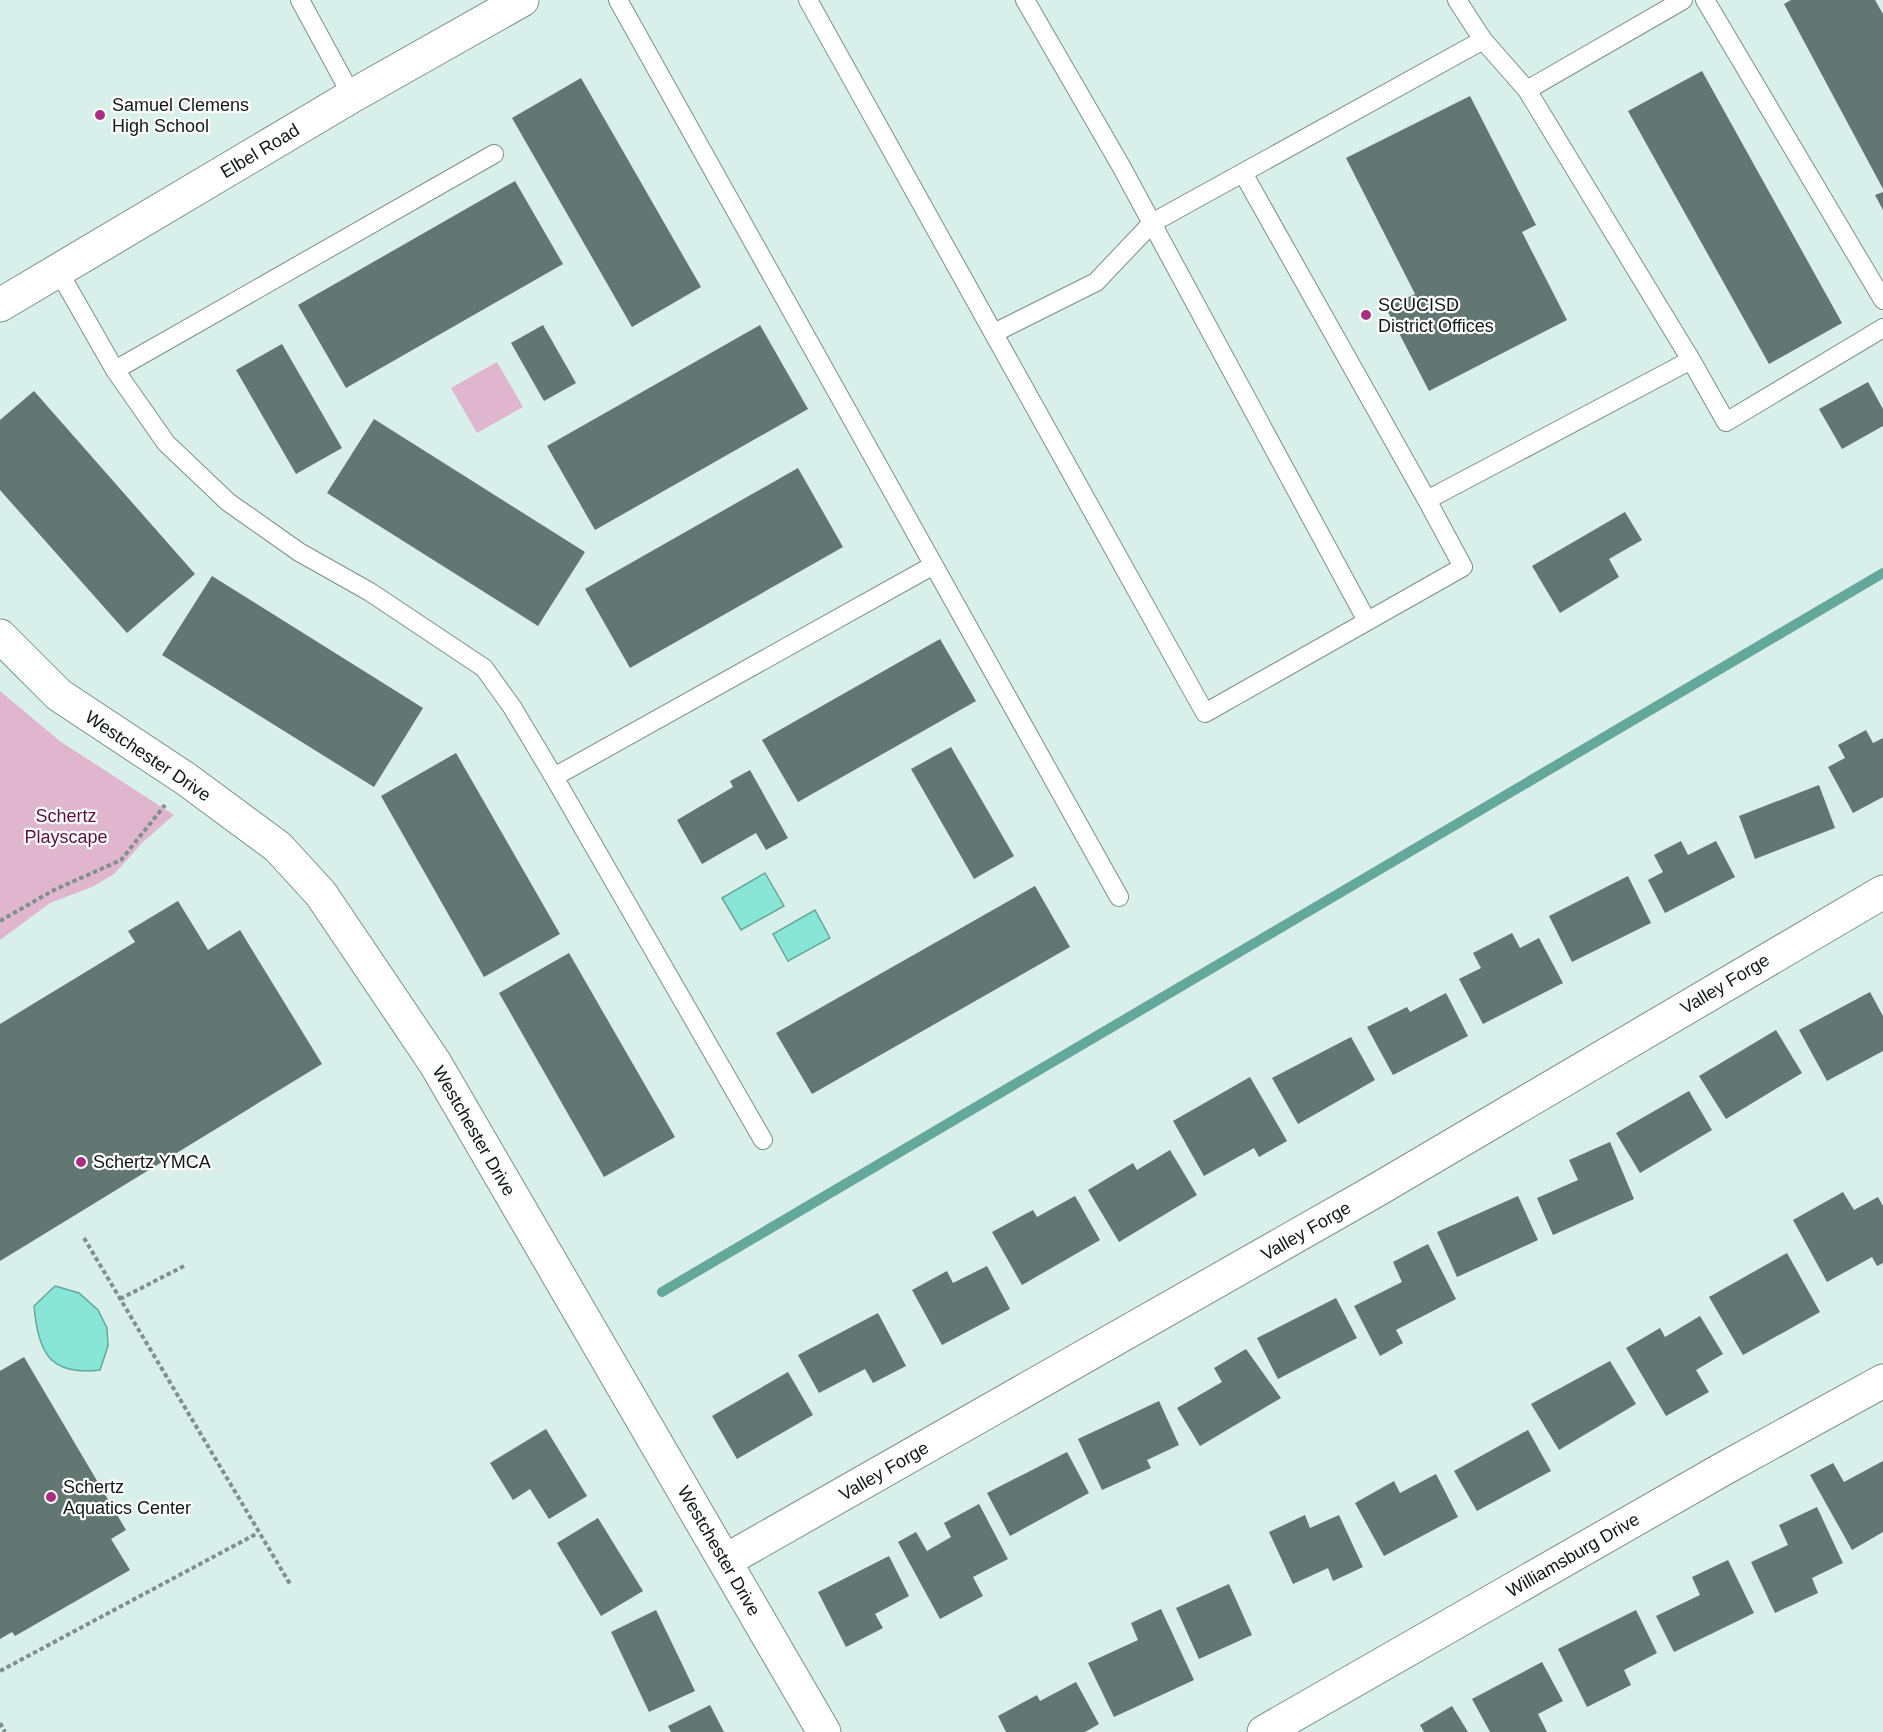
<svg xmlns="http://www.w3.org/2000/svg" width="1883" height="1732" font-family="Helvetica,sans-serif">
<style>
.green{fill:#e0b6ce}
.water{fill:#89e5d5;stroke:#64a79b;stroke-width:1.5}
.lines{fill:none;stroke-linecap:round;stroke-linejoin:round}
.stream{stroke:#64a79b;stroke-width:10}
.building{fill:#627672}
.lane-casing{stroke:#7b8f8b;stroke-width:20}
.street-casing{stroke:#7b8f8b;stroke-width:35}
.secondary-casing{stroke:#7b8f8b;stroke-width:35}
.path{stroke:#80908c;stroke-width:4;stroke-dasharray:4.5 3;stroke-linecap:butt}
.lane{stroke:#fff;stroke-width:18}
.street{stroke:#fff;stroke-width:33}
.secondary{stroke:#fff;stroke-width:33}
.poi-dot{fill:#a92e82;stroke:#fff;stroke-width:2}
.labels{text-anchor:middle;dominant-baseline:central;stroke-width:4.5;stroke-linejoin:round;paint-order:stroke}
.poi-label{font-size:18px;fill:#0f1715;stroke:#fff;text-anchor:start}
.street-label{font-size:18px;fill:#0f1715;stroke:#fff}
.park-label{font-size:18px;fill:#5b0f44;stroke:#fff}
</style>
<rect width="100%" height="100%" fill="#d9efea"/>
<path class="green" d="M497 362 523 407 477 433 451 388Z
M0 691 61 742 174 815 144 841 114 874 92 887 50 903 0 940Z"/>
<path class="water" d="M765 873 784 906 741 930 722 898Z
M815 910 830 938 788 961 773 934Z
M55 1286 79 1293 98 1310 107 1328 108 1346 100 1370C49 1376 38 1352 34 1306Z"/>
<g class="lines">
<path class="stream" d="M662 1292 1883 573"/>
</g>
<path class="building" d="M1791 0H1875L1883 14V189L1784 4Z
M1702 71 1842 323 1769 364 1628 111Z
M581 78 701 287 632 327 512 118Z
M1470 96 1536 225 1522 232 1567 320 1429 391 1386 308 1415 294 1346 158Z
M515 181 563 264 346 388 298 305Z
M1883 192V210L1875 195Z
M543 325 576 383 544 401 511 343Z
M760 325 808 409 595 530 547 446Z
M282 344 342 448 296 474 236 370Z
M1868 382 1883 409V426L1842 449 1819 409Z
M34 391 195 574 127 633 0 490V420Z
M374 419 585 552 538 626 327 493Z
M798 468 843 547 630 668 585 589Z
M1625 512 1642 540 1609 559 1619 577 1560 613 1532 566Z
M212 576 423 708 374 787 162 655Z
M940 639 976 701 798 802 762 740Z
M1866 730 1873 743 1883 738V797L1853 813 1828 767 1845 758 1838 745Z
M951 747 1014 856 974 879 911 769Z
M456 753 560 934 484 977 381 796Z
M750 770 788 838 766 850 756 833 702 864 677 820 733 787 730 781Z
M1819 785 1835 828 1755 859 1739 816Z
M1681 841 1688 855 1716 841 1735 877 1665 913 1648 880 1663 872 1654 855Z
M1628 876 1651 923 1572 962 1549 916Z
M1035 886 1070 947 812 1094 776 1033Z
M178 901 208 950 240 930 322 1064 0 1261V1024L135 942 128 931Z
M1512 933 1520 948 1539 938 1563 983 1483 1024 1459 979 1481 968 1473 953Z
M569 953 675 1137 604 1177 499 993Z
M1870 992 1883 1016V1051L1827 1081 1799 1030Z
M1446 993 1468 1036 1393 1075 1367 1027 1407 1007 1410 1012Z
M1776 1030 1802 1073 1726 1119 1699 1076Z
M1351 1037 1375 1080 1298 1124 1272 1078Z
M1250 1077 1287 1141 1259 1157 1254 1148 1204 1176 1173 1121Z
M1689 1091 1712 1130 1640 1173 1616 1133Z
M1610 1142 1634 1199 1553 1235 1537 1198 1578 1180 1569 1160Z
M1170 1150 1197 1195 1119 1242 1088 1190 1133 1163 1137 1170Z
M1843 1192 1854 1210 1878 1197 1883 1206V1263L1877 1266 1872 1257 1827 1282 1793 1220Z
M1075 1196 1100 1240 1022 1285 992 1232 1033 1210 1037 1217Z
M1518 1196 1538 1240 1457 1277 1437 1232Z
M1428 1244 1456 1299 1396 1330 1403 1343 1380 1356 1354 1306 1402 1282 1393 1262Z
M1787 1253 1820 1312 1743 1355 1709 1297Z
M987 1266 1010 1309 942 1345 912 1290 947 1271 953 1283Z
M1336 1298 1357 1338 1278 1379 1257 1338Z
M878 1313 906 1366 873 1383 865 1369 819 1393 798 1355Z
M1700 1316 1723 1354 1696 1370 1709 1392 1666 1416 1626 1348 1660 1328 1665 1337Z
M1246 1349 1281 1398 1200 1446 1177 1408 1222 1382 1214 1368Z
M24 1357 126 1530 111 1539 130 1570 15 1636 12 1632 0 1639V1371Z
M1610 1361 1636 1404 1559 1450 1531 1404Z
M788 1372 813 1415 737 1459 712 1416Z
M1159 1401 1179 1445 1147 1460 1151 1468 1102 1490 1078 1439Z
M546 1429 587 1496 549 1519 530 1489 513 1500 490 1463Z
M1528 1430 1551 1471 1477 1511 1454 1471Z
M1067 1452 1089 1493 1010 1536 987 1493Z
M1883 1461V1532L1852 1550 1810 1475 1833 1463 1844 1482Z
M1436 1474 1458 1517 1384 1556 1355 1503 1394 1481 1400 1493Z
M979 1504 1008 1559 973 1577 983 1596 940 1619 898 1542 916 1532 927 1551 951 1537 944 1523Z
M1817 1507 1843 1563 1812 1578 1818 1593 1775 1613 1751 1562 1788 1545 1779 1525Z
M1305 1515 1310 1528 1339 1515 1363 1567 1333 1581 1328 1568 1293 1584 1269 1532Z
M598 1518 643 1591 601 1616 557 1543Z
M889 1556 909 1596 875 1614 883 1628 846 1647 818 1592Z
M1728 1560 1754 1613 1674 1652 1656 1616 1700 1595 1692 1577Z
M1229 1584 1252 1635 1199 1659 1176 1608Z
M1161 1609 1194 1680 1114 1717 1088 1663 1138 1640 1131 1623Z
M656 1610 695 1691 649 1712 611 1632Z
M1636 1610 1657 1653 1624 1670 1631 1685 1587 1707 1558 1649Z
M1542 1662 1563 1701 1538 1714 1547 1732H1490L1472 1699Z
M1076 1682 1099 1724 1085 1732H1006L998 1716 1037 1695 1040 1701Z
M710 1705 724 1732H671L668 1726Z
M1452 1706 1468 1732H1424L1420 1725Z"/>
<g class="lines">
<defs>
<path id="lane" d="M300 0 352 96
M618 0 1119 897
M808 0 1205 713 1463 567 1427 500 1691 360 1726 422 1883 328
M1025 0 1121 166 1367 621
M1457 0 1483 40 1527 90 1691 360
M1705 0 1883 300
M1527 90 1683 0
M1243 173 1427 500
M59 272 115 370 166 443 228 502 299 552 370 592 484 668 512 707 554 777 763 1140
M994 333 1096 282 1152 223 1483 40
M115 370 494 154
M554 777 932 566"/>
<path id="street" d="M0 636 59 695 186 779 278 847 321 894 435 1063 824 1732
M725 1561 1375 1191 1883 892
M1264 1732 1723 1469 1883 1381"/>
<path id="secondary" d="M0 305 352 96 522 0"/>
</defs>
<use href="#lane" class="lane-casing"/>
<use href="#street" class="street-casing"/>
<use href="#secondary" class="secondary-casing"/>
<path class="path" d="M0 921 54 890 121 860 165 805
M84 1238 290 1584
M120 1299 184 1266
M0 1671 258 1533
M0 1723 5 1732"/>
<use href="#lane" class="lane"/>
<use href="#street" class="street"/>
<use href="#secondary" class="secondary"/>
</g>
<g class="poi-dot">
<circle cx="100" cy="115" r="6"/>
<circle cx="1366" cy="315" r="6"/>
<circle cx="81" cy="1162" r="6"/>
<circle cx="51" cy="1497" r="6"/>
</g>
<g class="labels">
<g class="poi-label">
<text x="112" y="105">Samuel Clemens<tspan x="112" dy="21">High School</tspan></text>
<text x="1378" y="305">SCUCISD<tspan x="1378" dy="21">District Offices</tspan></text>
<text x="93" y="1162">Schertz YMCA</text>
<text x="63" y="1487">Schertz<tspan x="63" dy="21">Aquatics Center</tspan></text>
</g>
<g class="street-label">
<text transform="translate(260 151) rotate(-31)">Elbel Road</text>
<text transform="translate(148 756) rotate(34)">Westchester Drive</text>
<text transform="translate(1725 984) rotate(-31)">Valley Forge</text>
<text transform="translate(474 1131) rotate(60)">Westchester Drive</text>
<text transform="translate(1306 1231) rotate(-30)">Valley Forge</text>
<text transform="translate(884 1471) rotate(-30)">Valley Forge</text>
<text transform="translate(719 1551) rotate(60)">Westchester Drive</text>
<text transform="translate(1573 1555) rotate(-30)">Williamsburg Drive</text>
</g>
<g class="park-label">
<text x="66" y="816">Schertz<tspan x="66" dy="21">Playscape</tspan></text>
</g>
</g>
</svg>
